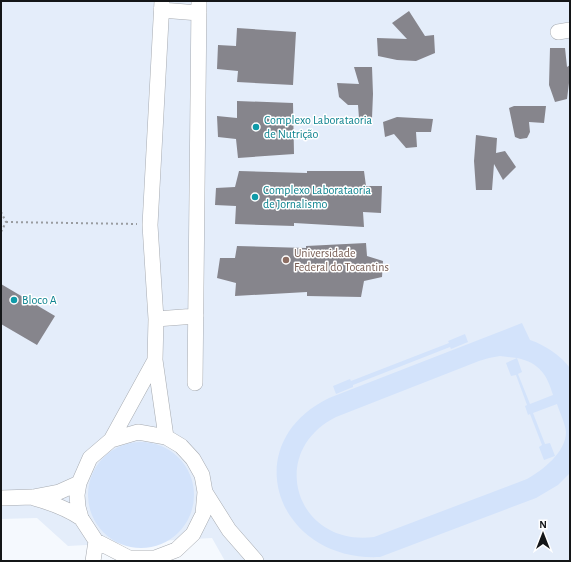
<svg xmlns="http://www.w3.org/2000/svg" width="571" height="562" font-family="'Alegreya Sans',sans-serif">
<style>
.built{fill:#e4edfa}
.green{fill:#d3e3fb;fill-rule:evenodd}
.building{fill:#86858c}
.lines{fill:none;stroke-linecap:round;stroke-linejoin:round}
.minor-casing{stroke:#a7abb1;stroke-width:16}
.path{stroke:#999ca0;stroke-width:2;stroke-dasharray:2 3;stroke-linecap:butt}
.minor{stroke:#fff;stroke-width:15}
.culture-dot{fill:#0f9aa8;stroke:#fff;stroke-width:1.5}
.education-dot{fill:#8d6e63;stroke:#fff;stroke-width:1.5}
.labels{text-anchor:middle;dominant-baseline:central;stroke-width:3;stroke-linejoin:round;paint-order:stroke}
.culture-label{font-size:12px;fill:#0d838f;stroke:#fff;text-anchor:start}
.education-label{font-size:12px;fill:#785e54;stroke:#fff;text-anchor:start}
</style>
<rect width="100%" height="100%" fill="#f5f9fe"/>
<path class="built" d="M1 1H570V561H225L212 538 68 546 37 518 1 519Z"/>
<path class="green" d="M522 323 530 340C545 345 560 355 570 368V473L558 485 536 498 380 557C277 562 235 444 329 398ZM500 356 517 358 506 363 511 376 516 375 527 405 525 406 528 415 530 414 542 445 539 447 544 460 555 456 550 443 545 444 533 413 557 404C560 413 565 423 566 432 566 452 543 470 527 479L374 537C296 547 266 452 336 417L479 361 489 358ZM517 358C540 363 547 375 553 395L530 404 518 374 522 372Z
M465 334 468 342 451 349 450 347 353 385V387L336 394 333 386 350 379 351 381 449 343 448 341Z
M88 495a53 53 0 1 1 106 0a53 53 0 1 1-106 0Z"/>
<path class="building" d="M409 11 425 36 434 35 435 53 416 61 397 60 378 56 377 38 407 39 392 23Z
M237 28 296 32 293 85 237 82 238 71 217 69 218 45 236 46Z
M550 48H565L567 67 570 65V83H569L567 99 555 102 549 85Z
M354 67H372L373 94 372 118H359L358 105H348L339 97 337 83 359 84Z
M237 101 293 103 294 154 238 158 236 139 218 137 217 116 237 118Z
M514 106H546L544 123 529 122 530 132 527 138 520 139 515 137 509 108Z
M397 117 433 119 431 132H416L417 147 406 148 394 134 385 137 383 122Z
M476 135 497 138 496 153 505 151 516 167 503 180 494 164 492 190H476L474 161Z
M239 171 307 173V171H364L366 186H382L381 213 363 212 364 227 294 223V226L235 224 236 206 215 205 216 188 235 187Z
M366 243 367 256 383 261 382 277 364 281 361 297 307 296V292L235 296 236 283 217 278 220 258H235L237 246 306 248V246Z
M1 284 55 316 37 345 1 324Z"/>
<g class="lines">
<defs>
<path id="minor" d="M162 1 150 225 156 319 155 360 166 437
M161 10 199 13
M558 32 570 30
M156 319 196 316
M155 360 111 440 90 458 79 483 77 495 78 507 81 518 96 541 129 558H155L163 561
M195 383 199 1
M111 440 138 432 166 437 181 446 193 459 202 475 205 492 203 514 193 534 176 550 155 558
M205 492 229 530 256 561
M1 498 33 497 59 492 79 483
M34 498C52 503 66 508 81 518
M93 561 96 541"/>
</defs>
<use href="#minor" class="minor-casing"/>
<path class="path" d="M1 212 6 222 1 232
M6 222 137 224"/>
<use href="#minor" class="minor"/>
</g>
<g class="culture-dot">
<circle cx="256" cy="127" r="4"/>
<circle cx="255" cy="197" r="4"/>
<circle cx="14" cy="300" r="4"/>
</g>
<circle class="education-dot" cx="286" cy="260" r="4"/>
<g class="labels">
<g class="culture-label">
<text x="264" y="120">Complexo Laborataoria<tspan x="264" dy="14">de Nutrição</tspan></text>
<text x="263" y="190">Complexo Laborataoria<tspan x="263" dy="14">de Jornalismo</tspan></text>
<text x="22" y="300">Bloco A</text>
</g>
<g class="education-label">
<text x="294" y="253">Universidade<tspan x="294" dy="14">Federal do Tocantins</tspan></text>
</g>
</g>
<rect width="571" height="562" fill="none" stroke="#141618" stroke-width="4"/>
<g transform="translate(543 534)" stroke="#ffffff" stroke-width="3" paint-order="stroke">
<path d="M0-3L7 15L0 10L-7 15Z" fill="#141618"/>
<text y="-6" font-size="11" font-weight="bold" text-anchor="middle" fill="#141618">N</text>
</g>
</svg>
